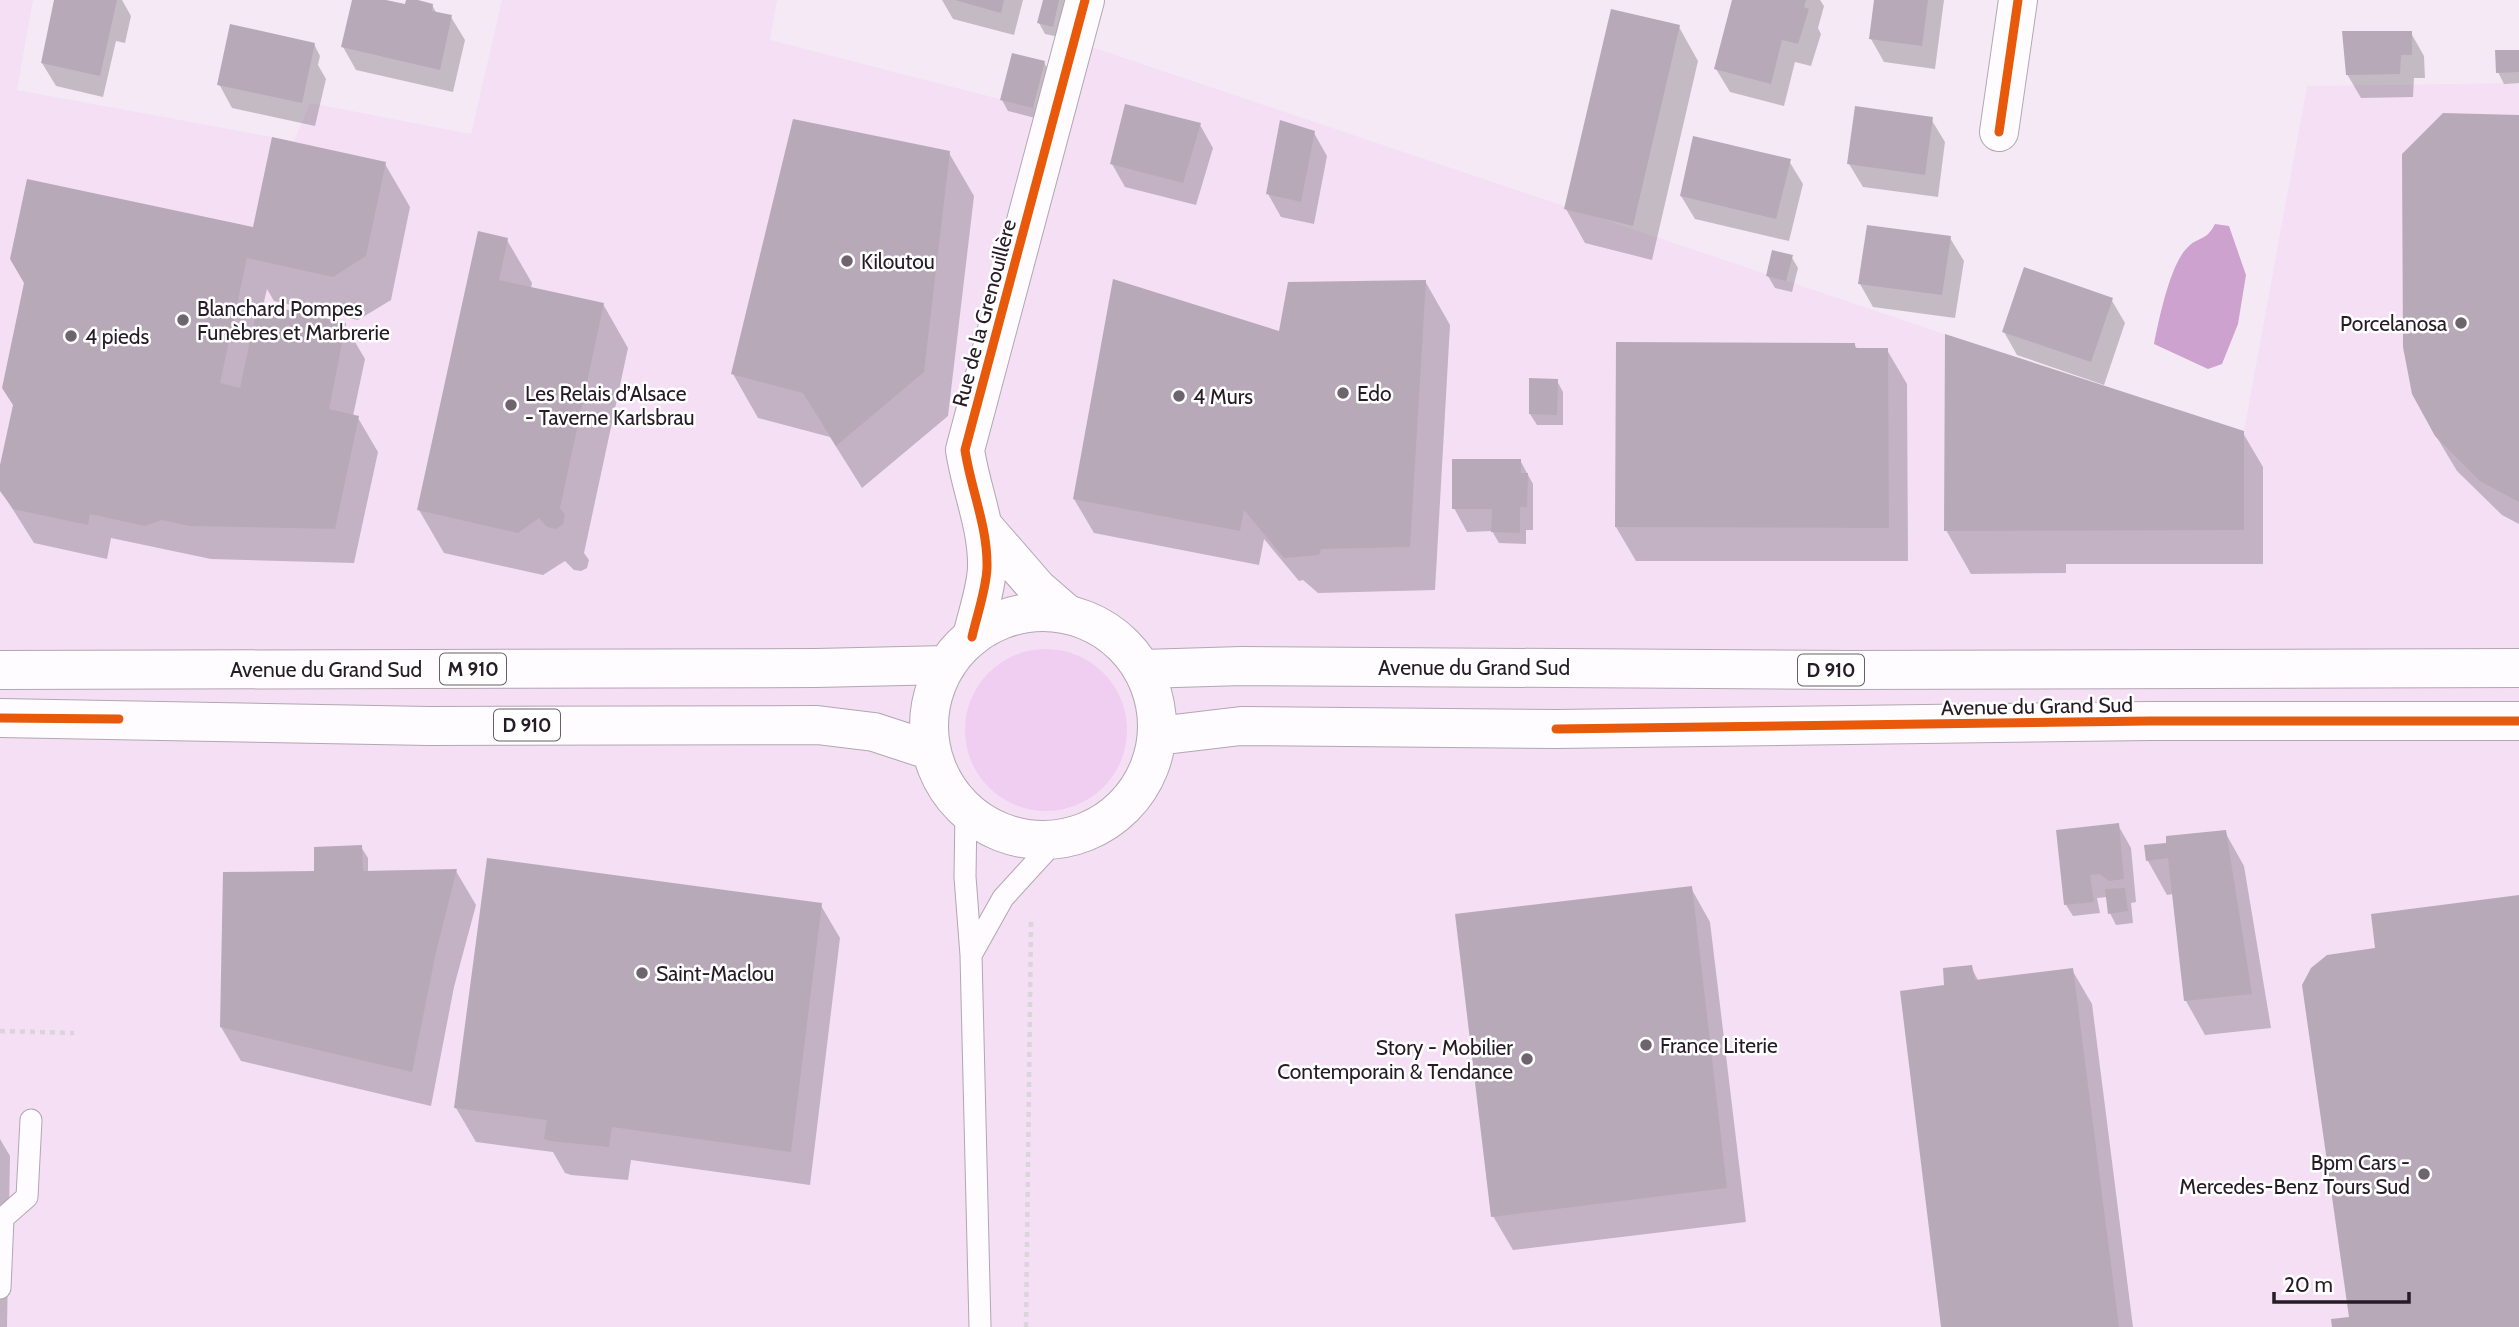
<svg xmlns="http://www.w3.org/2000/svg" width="2519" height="1327" font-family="Cabin,sans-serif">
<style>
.built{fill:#f4dff4}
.green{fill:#f0cef1}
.water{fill:#cda2ce}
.shadow{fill:#0003}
.building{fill:#b8a9b9}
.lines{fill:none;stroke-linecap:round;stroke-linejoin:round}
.lane-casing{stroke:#b1a7b1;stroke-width:23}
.street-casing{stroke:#b1a7b1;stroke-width:40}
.primary-casing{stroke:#b1a7b1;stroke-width:40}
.path{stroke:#dad5da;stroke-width:4.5;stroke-dasharray:5 5;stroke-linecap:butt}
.lane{stroke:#fefcfe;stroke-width:21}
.street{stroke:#fefcfe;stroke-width:38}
.primary{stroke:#fefcfe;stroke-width:38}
.cycleway-casing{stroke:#fff;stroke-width:13}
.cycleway{stroke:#e8590c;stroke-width:9}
.poi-dot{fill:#6e646e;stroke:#fff;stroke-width:2.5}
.labels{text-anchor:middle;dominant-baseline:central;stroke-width:5;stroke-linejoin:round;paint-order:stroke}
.shield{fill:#fff;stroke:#666066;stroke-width:2}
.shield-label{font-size:19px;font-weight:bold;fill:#251c25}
.poi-label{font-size:21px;fill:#251c25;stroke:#fff;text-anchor:start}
.street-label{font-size:21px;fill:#251c25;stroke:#fff}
</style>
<rect width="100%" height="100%" fill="#f6e9f6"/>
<path class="built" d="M0 0H33L17 90 294 141 310 103 471 134 502 0H777L770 40 1054 113 1074 41 2042 367 2244 431 2307 86 2519 83V1327H0Z"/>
<path class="green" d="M965 730a81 81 0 1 1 162 0a81 81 0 1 1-162 0Z"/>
<path class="water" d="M2215 224 2229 226 2246 275 2238 324 2222 364 2208 369 2154 344C2159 319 2170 265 2187 248 2198 236 2206 242 2215 224Z"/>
<path class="shadow" d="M56 0H122L131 16 125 43 116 41 103 97 56 86 42 63Z
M354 0H378L407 7 410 0 432 5 437 14 451 17 465 40 453 92 356 70 343 47Z
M942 0H1023L1014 35 953 19Z
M1045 0H1068L1059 37 1045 34 1039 23Z
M1734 0H1820L1824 6 1818 28 1821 34 1811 66 1795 62 1784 106 1730 92 1716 69Z
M1876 0H1944L1935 69 1884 62 1871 39Z
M1679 27 1698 61 1652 260 1585 243 1566 209Z
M2411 33 2424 56 2425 78H2414L2413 97 2361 98 2347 74Z
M314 44 320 56 318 65 326 79 315 126 232 108 219 84Z
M2519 51V83L2504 84 2498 72Z
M1044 62 1050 74 1039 119 1008 111 1002 100Z
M2519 116V524L2502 515 2457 471 2436 436Z
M1931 119 1945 142 1938 197 1863 187 1849 164Z
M1200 125 1213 148 1196 205 1125 187 1112 164Z
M1314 133 1327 156 1314 224 1281 217 1268 194Z
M949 153 974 196 948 416 862 488 830 437 758 418 733 374Z
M1789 161 1803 184 1789 241 1695 219 1681 196Z
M385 164 410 207 391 300 358 320 274 301 267 289 263 306 345 325 365 359 353 416 358 418 378 452 354 563 211 559 111 538 107 559 34 543 0 489V473L255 229Z
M1950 238 1964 261 1955 318 1873 307 1860 284Z
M507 240 532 283 531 288 603 304 628 348 584 553 589 560 587 568 581 571 574 570 565 561 543 575 444 553 419 510Z
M1791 256 1798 268 1792 292 1775 288 1768 276Z
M1425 281 1450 325 1435 590 1318 593 1303 580 1299 581 1264 539 1259 565 1094 533 1074 499Z
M2111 299 2125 323 2104 385 2017 355 2004 332Z
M1854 344 1858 350H1887L1907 384 1908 561H1636L1616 527Z
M1557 381 1563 392V425H1537L1530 414Z
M2243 433 2263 467V564H2066V573L1971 574 1946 530Z
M1520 460 1533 484V530H1526V544L1499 543 1492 531 1467 532 1454 508Z
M2118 825 2131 848 2136 902 2131 903 2133 923 2116 925 2110 913 2108 897 2097 898 2100 913 2073 916 2066 905Z
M2225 832 2244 866 2271 1028 2205 1035 2186 1001 2173 894 2167 895 2148 861 2146 847Z
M361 847 368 858V872L456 871 476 905 454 987 431 1106 241 1061 221 1027 316 873Z
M1691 888 1710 922 1746 1222 1513 1250 1493 1216Z
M820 904 840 938 810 1185 631 1160 628 1180 571 1175 565 1173 553 1152 476 1142 456 1108Z
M1971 967 1979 982 2072 970 2092 1004 2133 1327H1943L1947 986Z
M0 1139 10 1156 7 1327H0Z"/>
<path class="building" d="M54 0H117L100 76 41 63Z
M352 0H386L405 4 406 0H418L433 4 432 11 452 15 440 70 341 47Z
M955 0H1004L1001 13Z
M1043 0H1059L1053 27 1037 23Z
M1732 0H1806L1804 7 1809 9 1798 44 1782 40 1771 84 1714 69Z
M1874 0H1928L1922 46 1869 39Z
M1611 9 1680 25 1633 226 1564 209Z
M230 24 315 43 302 103 217 85Z
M2342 31H2412V55H2401L2400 74 2346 75Z
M2495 50H2519V72L2496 73Z
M1012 53 1045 61 1033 108 1000 100Z
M1125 104 1201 123 1183 183 1110 164Z
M1855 106 1933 117 1925 175 1847 164Z
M2443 113 2519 115V502L2480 481 2435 436 2412 394 2403 347 2402 154Z
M793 119 950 151 924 372 836 446 803 393 731 374Z
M1280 120 1315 131 1301 202 1266 194Z
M1693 136 1791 159 1776 219 1680 196Z
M272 137 386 162 366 256 333 277 247 258 220 383 240 388 258 303 346 323 329 409 359 416 335 529 190 526 161 520 145 526 90 514 88 525 13 509 0 491V465L13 405 2 388 24 283 10 259 27 179 253 227Z
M1867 225 1951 236 1942 295 1858 284Z
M478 231 508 238 499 280 604 303 560 508 565 515 563 524 556 529 547 527 539 518 518 533 417 510Z
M1772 250 1793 255 1786 281 1766 276Z
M2024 267 2113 298 2091 362 2002 332Z
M1113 279 1279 331 1288 282 1426 280 1410 547 1321 549 1319 555 1284 558 1244 510 1240 531 1073 499Z
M1945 334 2244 431V530L1944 531Z
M1616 342 1855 343V348H1888L1889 528 1615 527Z
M1529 378 1558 379 1557 415 1529 414Z
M1452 459H1521V473H1528L1527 507H1520V533L1491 532 1492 509H1452Z
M2119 823 2124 879 2109 881 2100 874 2090 875 2094 902 2064 905 2056 830Z
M2226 830 2252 994 2184 1001 2168 858 2146 861 2144 845 2166 843V836Z
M362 845 363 871 457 869 436 952 412 1072 220 1027 223 872 314 871V847Z
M487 858 822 903 791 1152 612 1127 609 1147 550 1141 544 1139 547 1120 454 1108Z
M1692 886 1727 1188 1491 1217 1455 914Z
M2125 888 2128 911 2108 914 2105 889Z
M2519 895V1327H2332L2331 1319 2349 1317 2302 985 2311 968 2327 955 2375 948 2371 914Z
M1972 965 1975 980 2073 968 2119 1327H1941L1900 991 1944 985 1943 968Z"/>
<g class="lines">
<defs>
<path id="lane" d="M966 810 965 877 971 955 980 1327
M971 955 1003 898 1056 840
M0 1288 3 1218 27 1197 31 1120"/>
<path id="street" d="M1999 132 2018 0
M984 527 1037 588 1067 614
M972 637C977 615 986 590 987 568 988 527 971 490 965 450L1085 0"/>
<path id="primary" d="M929 726a114 114 0 1 1 228 0a114 114 0 1 1-228 0Z
M1143 669 1242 666 1847 670 2519 668
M0 670 816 668 947 665
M0 718 429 726 817 725 874 732 932 751
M1157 736 1241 726 1556 729 2150 721H2519"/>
</defs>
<use href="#lane" class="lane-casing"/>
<use href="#street" class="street-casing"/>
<use href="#primary" class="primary-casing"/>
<path class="path" d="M0 1031 74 1033
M1026 1327 1031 922"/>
<use href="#lane" class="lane"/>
<use href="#street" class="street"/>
<use href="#primary" class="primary"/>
<defs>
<path id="cycleway" d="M1999 132 2018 0
M972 637C977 615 986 590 987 568 988 527 971 490 965 450L1085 0
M0 718 119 719
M1556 729 2150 721H2519"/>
</defs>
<use href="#cycleway" class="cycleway-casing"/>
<use href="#cycleway" class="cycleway"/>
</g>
<g class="poi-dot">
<circle cx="847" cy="261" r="7"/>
<circle cx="183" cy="320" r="7"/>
<circle cx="2461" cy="323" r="7"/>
<circle cx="71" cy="336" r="7"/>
<circle cx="1343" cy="393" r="7"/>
<circle cx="1179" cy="396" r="7"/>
<circle cx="511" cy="405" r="7"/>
<circle cx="642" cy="973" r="7"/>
<circle cx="1646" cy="1045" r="7"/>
<circle cx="1527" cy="1059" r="7"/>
<circle cx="2424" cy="1174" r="7"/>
</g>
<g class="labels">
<g class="shield">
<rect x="440" y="653.5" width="66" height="31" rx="5"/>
<rect x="1798" y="654.5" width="66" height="31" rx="5"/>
<rect x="494" y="709.5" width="66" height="31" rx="5"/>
</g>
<g class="shield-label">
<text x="473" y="669">M 910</text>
<text x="1831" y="670">D 910</text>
<text x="527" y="725">D 910</text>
</g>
<g class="poi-label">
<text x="861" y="261">Kiloutou</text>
<text x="197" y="308">Blanchard Pompes<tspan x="197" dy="24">Funèbres et Marbrerie</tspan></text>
<text x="2447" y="323" text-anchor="end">Porcelanosa</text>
<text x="85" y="336">4 pieds</text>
<text x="525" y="393">Les Relais d’Alsace<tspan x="525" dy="24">- Taverne Karlsbrau</tspan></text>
<text x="1357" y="393">Edo</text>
<text x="1193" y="396">4 Murs</text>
<text x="656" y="973">Saint-Maclou</text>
<text x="1660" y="1045">France Literie</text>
<text x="1513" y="1047" text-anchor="end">Story - Mobilier<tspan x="1513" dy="24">Contemporain &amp; Tendance</tspan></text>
<text x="2410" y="1162" text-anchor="end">Bpm Cars -<tspan x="2410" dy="24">Mercedes-Benz Tours Sud</tspan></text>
</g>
<g class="street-label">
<text transform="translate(984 313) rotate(-75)">Rue de la Grenouillère</text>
<text x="1474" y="667">Avenue du Grand Sud</text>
<text x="326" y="669">Avenue du Grand Sud</text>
<text transform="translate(2037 706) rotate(-1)">Avenue du Grand Sud</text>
</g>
</g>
<path d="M2274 1292v10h135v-10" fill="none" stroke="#251c25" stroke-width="3.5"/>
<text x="2284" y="1292" font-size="21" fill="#251c25" stroke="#ffffff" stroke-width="5" paint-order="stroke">20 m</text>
</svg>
